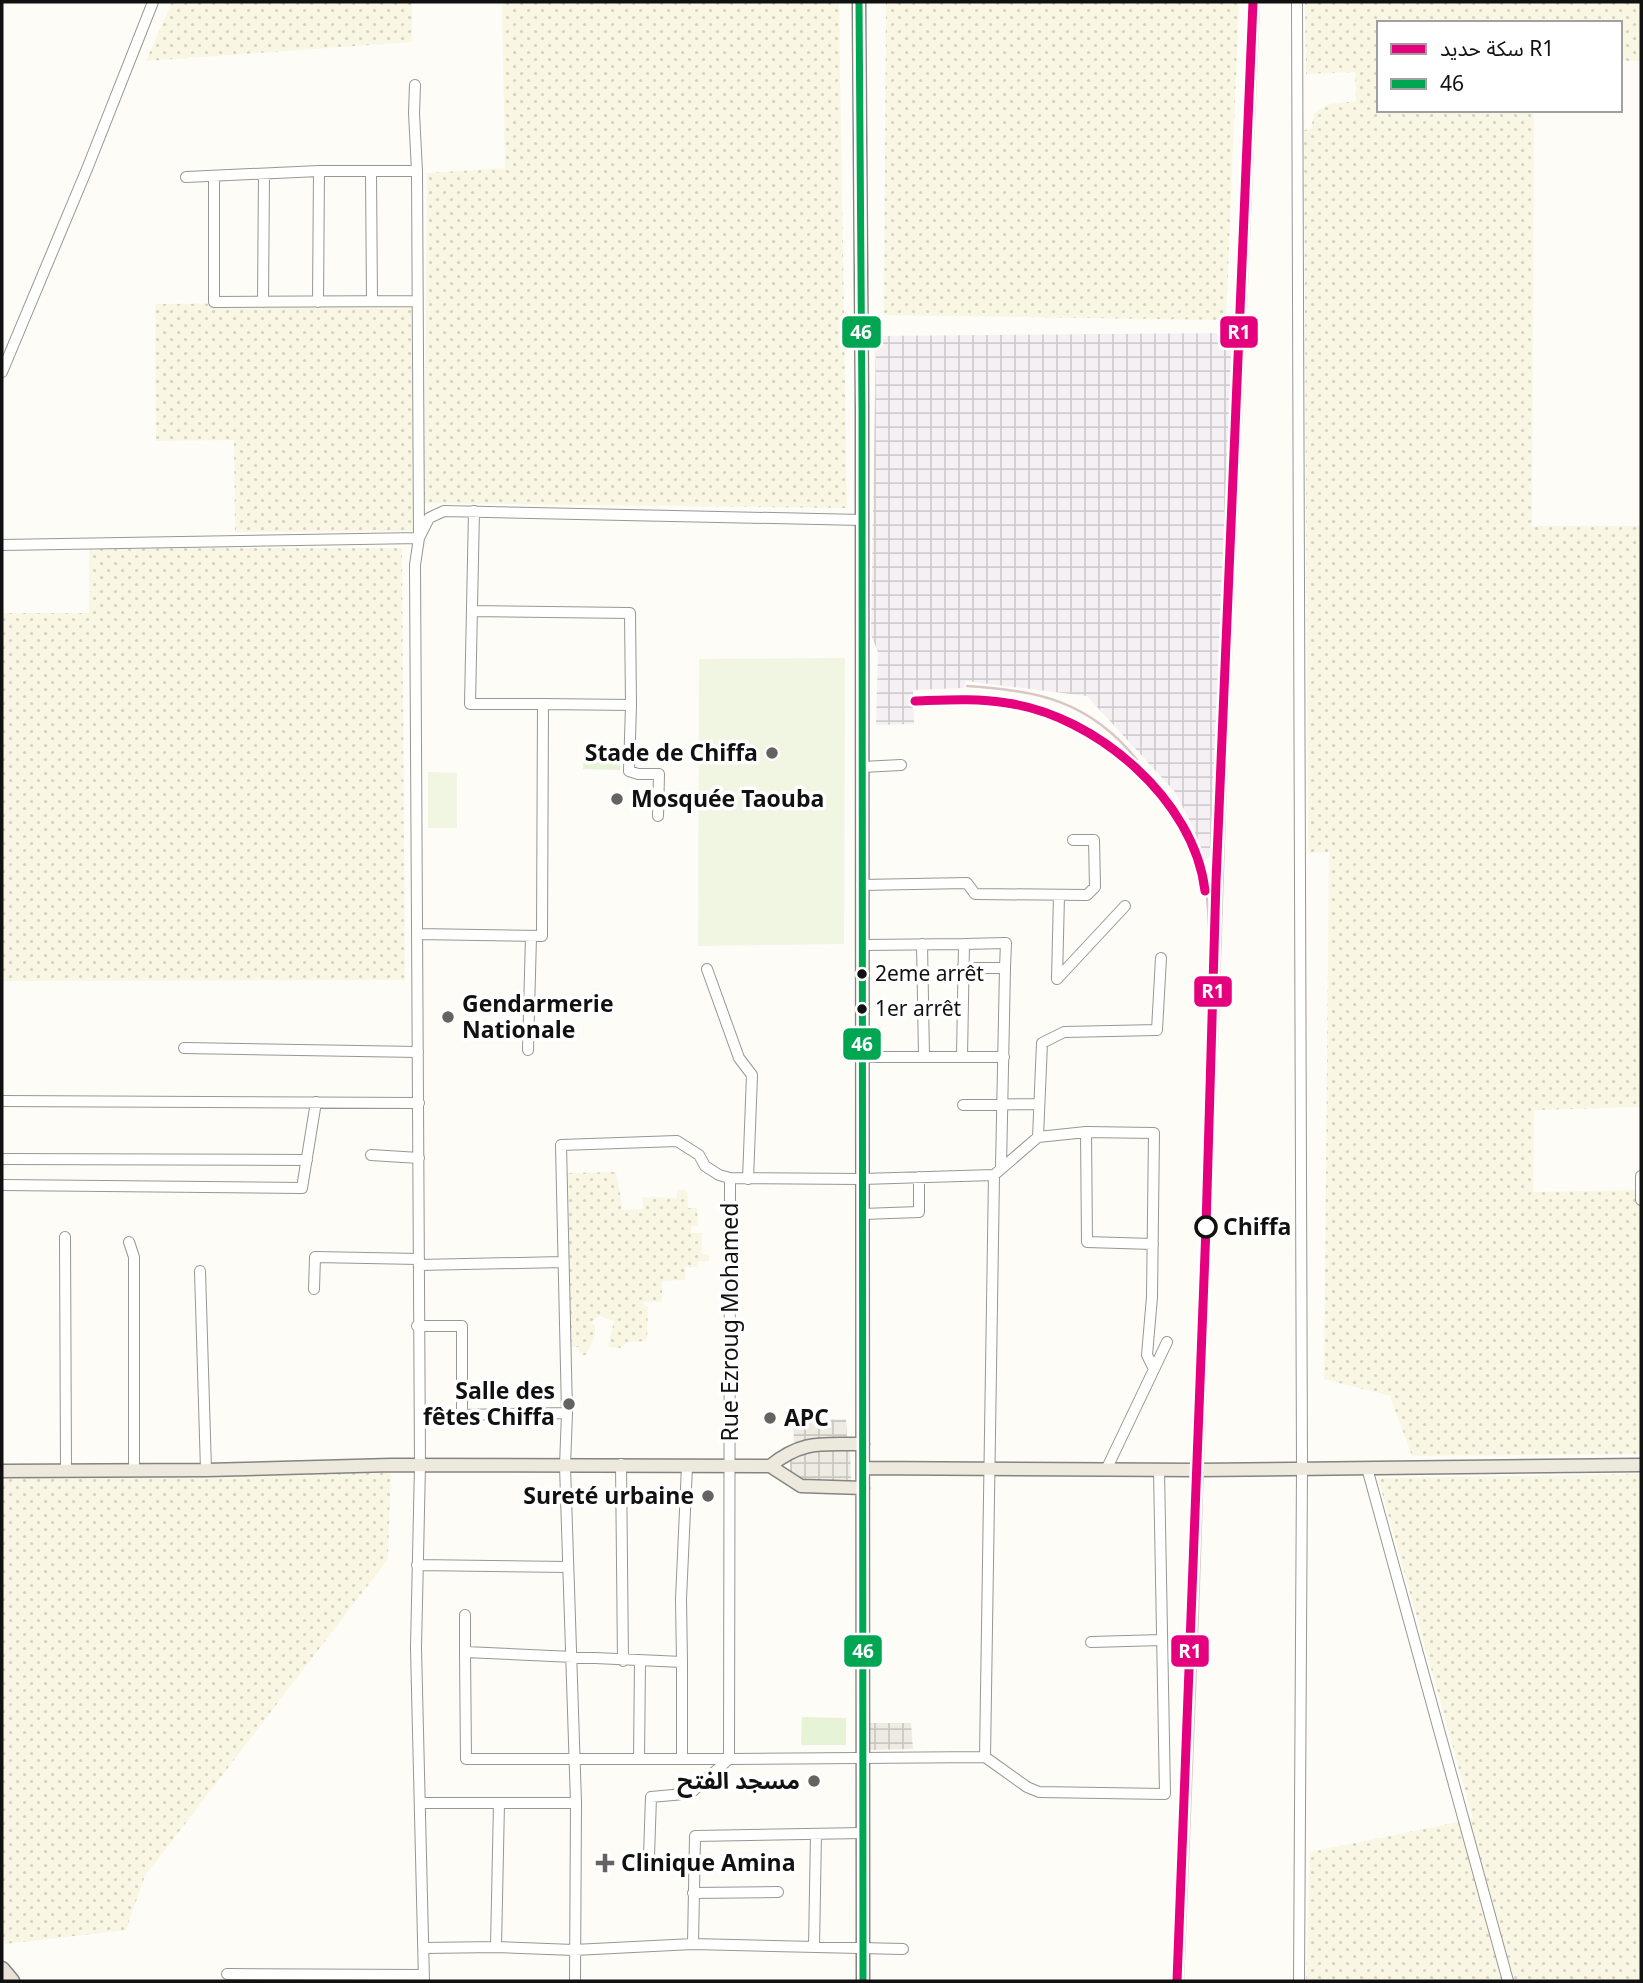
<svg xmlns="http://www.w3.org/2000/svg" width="1643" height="1983" font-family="Georgia,'Noto Sans Arabic',serif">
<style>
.industrial{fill:url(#industrial-grid)}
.farmland{fill:url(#farmland-dots)}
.green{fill:#e7f3d7}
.pitch{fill:#f0f6e1}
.plaza{fill:url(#plaza-grid)}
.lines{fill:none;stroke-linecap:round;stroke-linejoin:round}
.minor-casing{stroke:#979795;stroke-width:12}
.major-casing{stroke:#858482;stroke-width:15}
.highway-casing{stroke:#858482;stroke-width:17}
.minor{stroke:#fffffe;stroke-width:10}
.major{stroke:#ede9dc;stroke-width:12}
.highway{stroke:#eae1d8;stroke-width:14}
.rail{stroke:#d9c6c7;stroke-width:2.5}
.bus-1-casing{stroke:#fff;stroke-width:12}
.bus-1{stroke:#00a651;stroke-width:7}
.rail-1-casing{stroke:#fff;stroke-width:14}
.rail-1{stroke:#e5007d;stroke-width:9}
.poi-dot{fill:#646362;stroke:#fff;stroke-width:2.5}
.bus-dot{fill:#111;stroke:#fff;stroke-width:2.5}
.stop-dot{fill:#fff;stroke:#111;stroke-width:3.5}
.labels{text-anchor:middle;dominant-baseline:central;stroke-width:7;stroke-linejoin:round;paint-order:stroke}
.bus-label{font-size:21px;fill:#111;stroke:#fff;text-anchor:start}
.poi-label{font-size:23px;font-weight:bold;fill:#111;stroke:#fff;text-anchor:end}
.stop-label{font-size:23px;font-weight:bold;fill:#111;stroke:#fff;text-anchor:start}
.street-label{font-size:23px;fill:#111;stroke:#fff}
.line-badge{stroke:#fff;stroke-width:2.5}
.badge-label{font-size:19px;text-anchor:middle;font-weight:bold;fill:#fff}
</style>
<defs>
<pattern id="industrial-grid" width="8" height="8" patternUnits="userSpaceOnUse" patternTransform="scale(1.75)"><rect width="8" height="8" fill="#f5f0f3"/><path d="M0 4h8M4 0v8" fill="none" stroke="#d1cdcf"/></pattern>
<pattern id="farmland-dots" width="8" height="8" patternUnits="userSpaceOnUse" patternTransform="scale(1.75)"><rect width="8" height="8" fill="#f9f7e4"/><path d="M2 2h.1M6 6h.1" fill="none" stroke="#d4d3c3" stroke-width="1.8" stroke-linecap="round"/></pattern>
<pattern id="plaza-grid" width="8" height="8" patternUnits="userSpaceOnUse" patternTransform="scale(1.75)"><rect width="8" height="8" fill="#edebe2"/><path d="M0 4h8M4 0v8" fill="none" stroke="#cac8c1"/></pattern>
</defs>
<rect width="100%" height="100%" fill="#fdfcf7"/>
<path class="industrial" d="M1234 333 1211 855 1205 860 1193 827 1175 792 1087 696 966 681 964 688 913 690 914 724 876 725 878 652 871 635 876 336Z"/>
<path class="farmland" d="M172 2H412V42L146 61Z
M502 2H839L847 508 424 503 427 173 505 168Z
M886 2H1239L1226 320 884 315Z
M1305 2H1641V61H1620V23H1379V110H1534L1532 526H1641V1107L1534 1110 1533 1192 1641 1190V1454L1412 1456 1390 1396 1324 1379 1329 852 1308 853 1304 130 1311 129 1314 114 1329 104 1356 101 1355 72 1306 74Z
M414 303 415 531 235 532 234 440 156 441 155 304Z
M89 548H402L405 980 2 981V613H89Z
M616 1172 623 1210 643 1209V1197L677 1198V1190H687L688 1208H697L698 1226H691V1233H702V1254L709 1255V1261L698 1262V1267H685V1280L662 1281V1302H644L645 1306 648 1307 647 1341 627 1342 620 1348 608 1347 614 1321 600 1316 592 1321 591 1324 595 1325V1336L586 1355H580L579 1347H570L568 1173Z
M391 1465 388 1559 145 1876 126 1930 5 1944 2 1934V1477Z
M1641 1474V1981H1306L1310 1852 1473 1819 1378 1478Z"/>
<path class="green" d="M598 750H620V770L583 769 584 756H598Z
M802 1717 846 1718V1745H801Z"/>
<path class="pitch" d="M845 658 844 944 698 946 699 659Z
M428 772 457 773V828H428Z"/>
<path class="plaza" d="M846 1419 847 1441 794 1442 793 1421Z
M803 1449H850L851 1483H803L790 1477V1457Z
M867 1723H911L913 1749 867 1750Z"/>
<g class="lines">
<defs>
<path id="minor" d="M1297 2 1302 1468 1299 1981
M415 85 414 113 417 171
M371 171 372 301
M214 177V302L417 301
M263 302 264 174
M318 302 319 171
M2 372 87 169 153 2
M2 545 419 538 417 171H319L186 177
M472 611 630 613 631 705 543 704
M631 705 629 771 638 774H659L658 816
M862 767 901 765
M861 885 967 883 975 894 1087 895 1095 887 1094 840H1073
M417 934 542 936 543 704H470L474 511
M922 944 924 1056
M964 944 1006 943 1005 968
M862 945 964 944 962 1057
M962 968H1005L1001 1167
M707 969 739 1058 752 1075 748 1179
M1057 979 1125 906
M1057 979 1059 895
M184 1048 418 1052
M528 1050 531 936
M862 1057H1004
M2 1101 419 1103
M963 1105 1039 1104
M1086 1132 1087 1242 1153 1244
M1038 1137 1042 1043 1064 1032 1157 1030 1161 958
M371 1155 419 1158
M2 1159 307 1160
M994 1175 1038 1137 1086 1132 1154 1133 1152 1297 1147 1355 1154 1369
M1641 1176V1200
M2 1185 302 1188 316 1102
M862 1214 919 1212V1177
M65 1237 66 1471
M129 1242 134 1257V1471
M419 1265 563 1262
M200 1271 206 1470
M314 1289 315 1257 419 1259
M417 1326H462V1415L567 1413
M621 1464 623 1661
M1367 1468 1508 1981
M1106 1470 1167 1342
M417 1565 568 1567
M465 1615V1652
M1091 1642 1162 1640
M682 1662 681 1599 687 1466
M985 1757 1027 1787 1039 1792 1165 1794 1159 1470
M682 1758V1662L465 1652 466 1759H729
M639 1759 640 1661
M420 1803H576
M649 1856 651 1797 684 1794 693 1791 729 1759
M693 1893 778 1892
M693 1944 695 1836 863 1833
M496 1947 499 1803
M814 1947 816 1834
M424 1948 496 1947 574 1950 693 1944 903 1949
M227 1974 424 1975
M424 1981 416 1648 420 1465 415 565 419 538 429 518 444 511 862 520
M575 1981 576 1803 565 1466 567 1413 561 1145 677 1141 699 1155 705 1166 719 1175 730 1178 862 1179 994 1175 985 1757 729 1759 730 1178"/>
<path id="major" d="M859 2 862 410 863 1981
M770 1466 801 1486 863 1488
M863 1468 1197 1470 1641 1465
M2 1471 206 1470 391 1465 770 1466C804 1439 822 1445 863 1444"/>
<path id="highway" d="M2 1969 12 1981"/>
</defs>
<use href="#minor" class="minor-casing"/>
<use href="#major" class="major-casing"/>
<use href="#highway" class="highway-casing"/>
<use href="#minor" class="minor"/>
<use href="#major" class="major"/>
<use href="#highway" class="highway"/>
<path class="rail" d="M967 686C1037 690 1090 701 1137 760
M915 701C947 700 980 697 1011 703 1099 722 1183 790 1204 880 1214 925 1206 985 1209 1033
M1183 1981 1197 1640 1227 749 1259 2"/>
<defs>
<path id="bus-1" d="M859 2 862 410 863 1981"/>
</defs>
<use href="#bus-1" class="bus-1-casing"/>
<use href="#bus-1" class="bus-1"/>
<defs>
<path id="rail-1" d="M915 701C946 700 977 698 1007 703 1095 715 1195 800 1205 891
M1177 1981 1206 1227 1216 881 1253 2"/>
</defs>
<use href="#rail-1" class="rail-1-casing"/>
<use href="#rail-1" class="rail-1"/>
</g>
<g class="poi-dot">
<circle cx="772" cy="753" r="7"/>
<circle cx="617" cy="799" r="7"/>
<circle cx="448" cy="1017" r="7"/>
<circle cx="569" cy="1404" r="7"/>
<circle cx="770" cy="1418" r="7"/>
<circle cx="708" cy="1496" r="7"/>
<circle cx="814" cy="1781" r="7"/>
<path d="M601.5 1852.5h7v7h7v7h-7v7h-7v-7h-7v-7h7z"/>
</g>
<g class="bus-dot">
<circle cx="862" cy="974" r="6"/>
<circle cx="862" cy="1009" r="6"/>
</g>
<circle class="stop-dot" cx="1206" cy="1227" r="10"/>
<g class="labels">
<g class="bus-label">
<text x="875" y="974">2eme arrêt</text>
<text x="875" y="1009">1er arrêt</text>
</g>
<g class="poi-label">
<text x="758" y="753">Stade de Chiffa</text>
<text x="631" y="799" text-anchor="start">Mosquée Taouba</text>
<text x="462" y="1004" text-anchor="start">Gendarmerie<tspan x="462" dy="26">Nationale</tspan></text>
<text x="555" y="1391">Salle des<tspan x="555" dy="26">fêtes Chiffa</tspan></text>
<text x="784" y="1418" text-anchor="start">APC</text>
<text x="694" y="1496">Sureté urbaine</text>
<text x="800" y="1781">مسجد الفتح</text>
<text x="621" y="1863" text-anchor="start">Clinique Amina</text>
</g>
<g class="stop-label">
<text x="1223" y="1227">Chiffa</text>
</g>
<g class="street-label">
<text transform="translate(730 1322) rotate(-90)">Rue Ezroug Mohamed</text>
</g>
</g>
<g class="line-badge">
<rect x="1219" y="315" width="40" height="34" rx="7" fill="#e5007d"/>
<rect x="841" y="315" width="41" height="34" rx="7" fill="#00a651"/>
<rect x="1193" y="975" width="40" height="33" rx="7" fill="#e5007d"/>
<rect x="842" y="1027" width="40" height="34" rx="7" fill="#00a651"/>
<rect x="1170" y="1634" width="40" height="34" rx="7" fill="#e5007d"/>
<rect x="843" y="1634" width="40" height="34" rx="7" fill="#00a651"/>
</g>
<g class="badge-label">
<text x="1239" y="339">R1</text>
<text x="861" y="339">46</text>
<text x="1213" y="998">R1</text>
<text x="862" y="1051">46</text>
<text x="1190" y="1658">R1</text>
<text x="863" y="1658">46</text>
</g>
<rect width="1643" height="1983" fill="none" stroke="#111111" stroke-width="7"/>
<rect x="1377" y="21" width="245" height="91" fill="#ffffff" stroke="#a0a0a0" stroke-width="2"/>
<rect x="1391" y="44" width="35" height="10" fill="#e5007d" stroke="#a0a0a0" stroke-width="2"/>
<text x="1440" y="56" font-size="21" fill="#111111">سكة حديد R1</text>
<rect x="1391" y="79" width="35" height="10" fill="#00a651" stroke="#a0a0a0" stroke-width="2"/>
<text x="1440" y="91" font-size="21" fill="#111111">46</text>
</svg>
